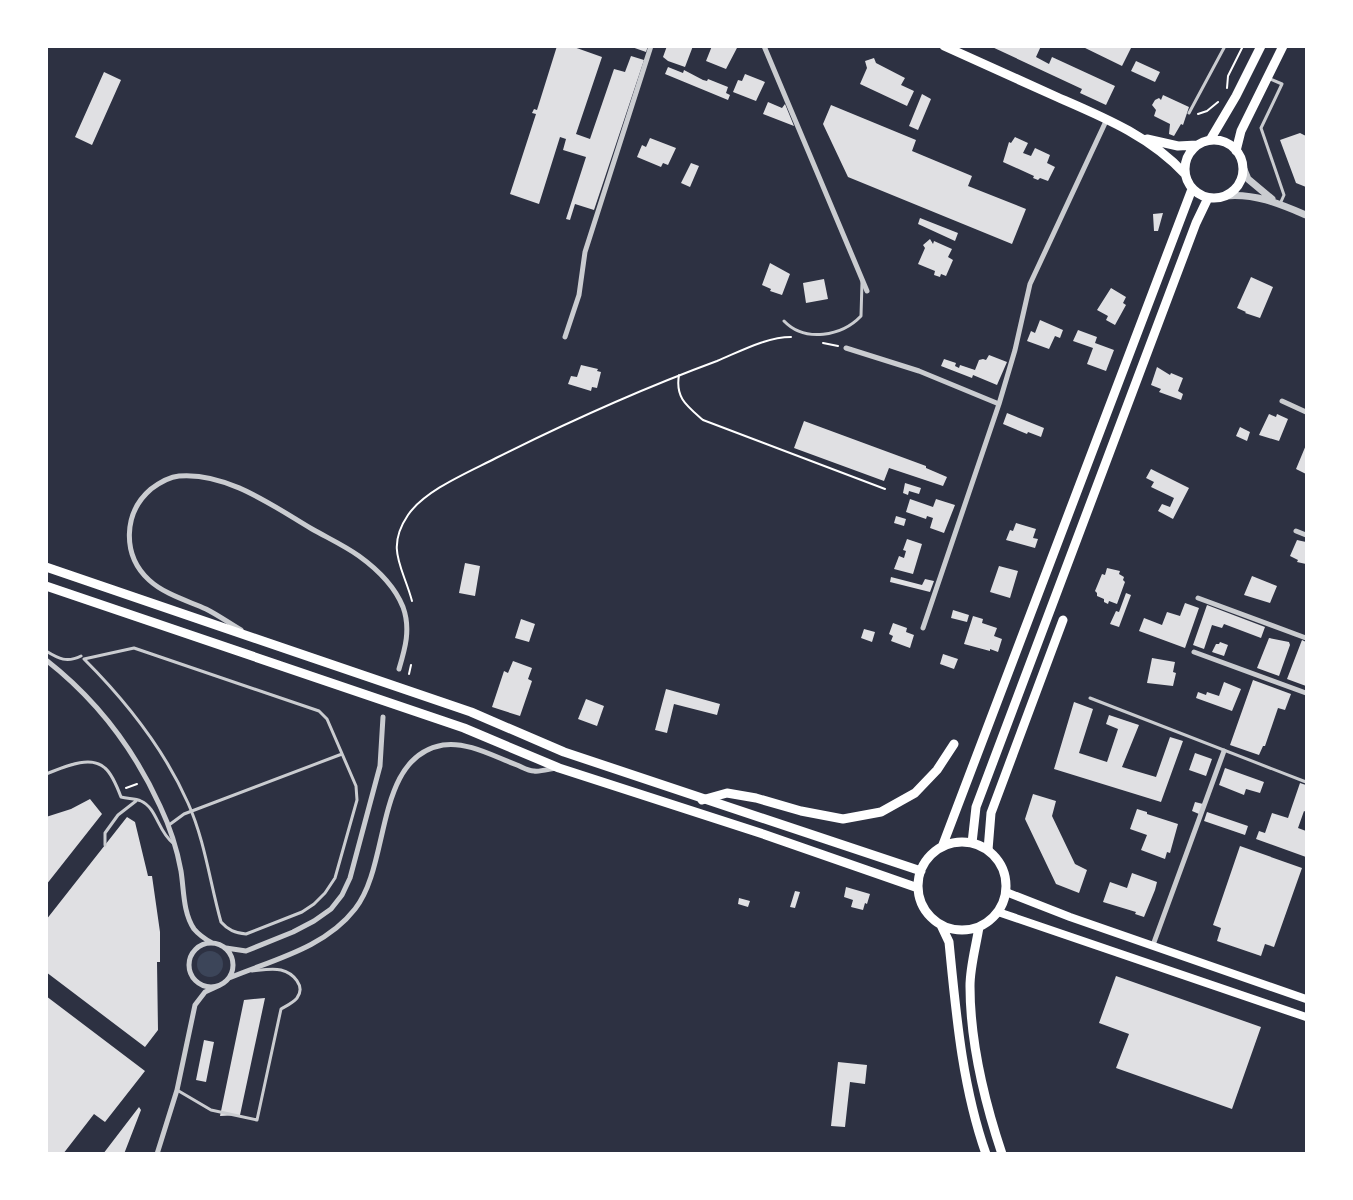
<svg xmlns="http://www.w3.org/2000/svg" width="1353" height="1200" font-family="'DejaVu Sans',sans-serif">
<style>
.green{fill:#3c4559}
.building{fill:#e0e0e3}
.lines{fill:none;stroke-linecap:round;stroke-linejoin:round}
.path{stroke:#fff;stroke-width:2}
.service{stroke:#caccd0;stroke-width:3}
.minor{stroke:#caccd0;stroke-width:5}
.tertiary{stroke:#caccd0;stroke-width:7}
.secondary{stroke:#fff;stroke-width:8}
.primary{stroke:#fff;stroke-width:9}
.trunk{stroke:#fff;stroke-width:9}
</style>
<rect width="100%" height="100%" fill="#2d3142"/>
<path class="green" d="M197 964a13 13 0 1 1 26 0a13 13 0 1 1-26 0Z"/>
<path class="building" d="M557 46H571L602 57 576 134 590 139 614 69 625 72 631 56 644 60 594 210 575 204 570 220 566 219 586 157 563 150 566 139 560 137 539 204 510 194 536 114 532 113 534 109 537 110Z
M629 46H648L646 52Z
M667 46H693L685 67 668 61 663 57Z
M712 46H738L726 69 706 61Z
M990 46H1041L1036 57 1049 64 1052 57 1115 86 1106 105 1080 93 1082 89Z
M1081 46H1127L1131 48 1122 66Z
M874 58 876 63 905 78 901 85 914 91 907 106 860 84 867 68 865 61Z
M1136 61 1160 72 1155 82 1131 71Z
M668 67 683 73 684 70 703 80 707 81 708 79 728 87 726 93 730 95 728 100 665 74Z
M104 72 121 80 92 145 75 137Z
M745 74 765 82 756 101 733 92 738 80 742 81Z
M922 94 931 99 918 130 909 126Z
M1163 95 1189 107 1183 125 1181 124 1174 136 1169 134 1170 124 1154 116 1156 110 1152 105 1155 100 1159 98 1161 100Z
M768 102 782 108 785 104 794 126 763 114Z
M831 105 916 140 912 151 972 176 968 186 1026 209 1012 244 848 177 823 124Z
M1300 133 1306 136V187L1296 183 1280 140Z
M1015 137 1028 143 1023 153 1031 156 1035 148 1050 155 1047 163 1055 167 1048 181 1040 178 1038 180 1033 178 1034 176 1003 162 1009 142 1011 143Z
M650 138 676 148 668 165 663 163 661 167 637 157 642 145 646 147Z
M691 163 699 166 690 187 681 183Z
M1163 213 1158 231H1154L1153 214Z
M920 218 958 233 955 241 918 224Z
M930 239 933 244 934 241 952 249 948 257 953 260 946 276 941 274 940 277 934 275 935 271 918 264 925 248 923 245Z
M770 263 790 274 782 295 770 291 771 289 762 285Z
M1251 277 1273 287 1260 318 1245 313 1246 312 1237 308Z
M824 279 828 299 806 303 803 283Z
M1111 288 1126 297 1123 303 1126 305 1115 325 1106 320 1108 316 1097 310Z
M1040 320 1063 330 1060 338 1055 336 1049 349 1027 341 1031 331 1035 333Z
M1078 330 1097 337 1095 343 1114 350 1106 371 1087 364 1093 348 1073 341Z
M989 355 1007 362 997 385 973 375 972 378 941 366 944 359 956 363 955 366 959 368 960 365 975 370 979 360 983 359 986 360Z
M581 365 598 369 597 371 601 372 597 388 592 387 591 391 568 384 571 376 577 377Z
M1157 367 1170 375 1171 373 1183 378 1178 391 1183 394 1181 400 1159 392 1161 389 1151 385Z
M1007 413 1044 428 1041 437 1028 432 1027 434 1003 424Z
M1269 414 1276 417 1277 414 1288 419 1279 441 1259 435Z
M804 421 926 466V468L947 477 943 486 889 468 884 481 794 448Z
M1240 427 1250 432 1247 441 1236 436Z
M1306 445V474L1296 469Z
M1151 469 1189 488 1173 519 1158 511 1162 504 1170 507 1174 498 1151 487 1154 482 1146 478Z
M905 483 921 488 919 494 909 491 908 495 903 493Z
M910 499 933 507 936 499 955 505 944 533 930 528 933 518 927 516 926 519 906 512Z
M896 516 906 519 904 526 894 523Z
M1016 523 1036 529 1033 538 1038 539 1035 548 1006 540 1010 530 1013 531Z
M907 539 922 544 913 574 894 569 899 556 904 558 906 551 903 550Z
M1297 540 1306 542V564L1297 562 1298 560 1290 556Z
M465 563 480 566 475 596 459 593Z
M999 566 1018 571 1010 598 990 592Z
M1107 568 1120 571 1119 574 1124 577 1123 580 1125 582 1117 604 1109 601 1108 604 1104 602V599L1097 596V593L1095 591 1102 574 1105 575Z
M1252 576 1277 586 1270 603 1244 595Z
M891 577 922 585 925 579 934 581 930 592 890 582Z
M1126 593 1131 595 1119 627 1110 624 1116 611 1119 612Z
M1185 603 1199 608 1185 648 1139 631 1144 618 1162 625 1167 612 1180 616Z
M1207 605 1265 627 1261 638 1224 624 1222 628 1212 625 1204 649 1193 645Z
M953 610 969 615 967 622 951 618Z
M973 616 983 619 982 623 997 628 994 636 1002 639 998 652 990 649V651L964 644Z
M521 619 535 624 529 642 515 638Z
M893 623 907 628 906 632 914 635 910 648 891 641 893 636 889 634Z
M864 629 875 632 872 642 861 638Z
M1269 638 1289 642 1290 645 1279 676 1257 668Z
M1302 640 1306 642V686L1287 679Z
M1220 642 1228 645 1224 656 1212 652 1216 644H1219Z
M943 654 958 659 954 669 940 664Z
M1152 658 1175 662 1173 672 1176 673 1173 686 1147 683Z
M513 661 532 668 528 679 532 681 520 716 492 707 504 671 508 673Z
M1253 680 1291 694 1285 710 1278 708 1265 746H1263L1259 755 1230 745Z
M1224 682 1241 689 1232 711 1196 698 1198 692 1206 695 1207 692 1219 696Z
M666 689 720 704 717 715 674 704 667 733 655 730Z
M586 699 604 706 597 726 578 719Z
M1074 702 1093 709 1079 753 1107 762 1118 729 1106 724 1109 715 1139 725 1122 767 1156 777 1170 737 1183 741 1161 802 1054 769Z
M1195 753 1212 759 1206 776 1189 770Z
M1225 768 1264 782 1260 793 1246 789 1244 795 1219 785Z
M1300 783 1306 785V812L1304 811 1298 828 1306 831V857L1256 839 1259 831 1265 833 1272 813 1288 818Z
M1033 794 1056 801 1052 816 1075 864 1087 870 1079 893 1056 884 1025 819Z
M90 799 102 814 46 885V817L71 809Z
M1195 802 1203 804 1199 814 1192 811Z
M1137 809 1147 812V814L1178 824 1170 853 1167 852 1165 859 1141 850 1147 835 1130 829Z
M1207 812 1248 826 1245 835 1204 821Z
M127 817 135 822 148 876H152L160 932V962H157L158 1030 145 1047 46 972V920Z
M1240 846 1302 868 1274 947 1265 944 1261 956 1217 941 1221 928 1213 925Z
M1132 873 1157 882 1155 890 1144 917 1135 914 1136 912 1103 902 1110 882 1127 888Z
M846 887 870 894 867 904 865 903 863 910 851 907 853 900 844 897Z
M795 891 800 892 795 908 790 907Z
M739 898 750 901 748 907 738 904Z
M1116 976 1261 1027 1232 1109 1116 1068 1129 1034 1099 1023Z
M46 996 145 1071 105 1122 94 1114 63 1154H46Z
M265 998 240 1115 220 1116 244 1000Z
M204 1040 214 1042 206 1082 196 1080Z
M838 1062 867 1065 865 1084 850 1082 845 1127 831 1126Z
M139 1107 141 1110 124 1154H103Z"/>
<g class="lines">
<path class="path" d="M1227 88 1228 76 1243 46
M1198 114 1207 111 1218 102
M823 343 838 346
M679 375C675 398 687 406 703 420L885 489
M412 601C403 567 385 549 408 515 425 490 469 472 496 458 568 422 641 389 717 361 739 352 766 337 791 337
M409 674 411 665
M126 788 137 784"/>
<path class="service" d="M1268 78 1282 84 1261 128 1284 195 1280 204
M1189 113 1225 46
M784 321C805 343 842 336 861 316L862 282
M134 648 319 711 327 719 356 786 357 800 335 878 325 893 314 904 302 912 246 934C235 933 228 930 221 922 210 883 205 841 188 803 164 749 126 701 84 659Z
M46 651C59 659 67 663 81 656
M1090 698 1306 782
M46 774C62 768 90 754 105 768 112 774 118 789 121 797 128 799 135 798 141 801 157 808 158 832 173 843
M169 825 184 814 342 754
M105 845V833L118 815 136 801
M177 1090 211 1110 257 1120 281 1009C286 1006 293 1003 297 998 306 986 293 973 281 970 272 968 262 970 252 971"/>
<path class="minor" d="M764 46 867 291
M565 337 579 295 585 252 651 46
M846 348 919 371 999 404
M1282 401 1306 412
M1296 531 1306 535
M1198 598 1306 638
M923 628 999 404 1015 350 1030 284 1107 119
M241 630C229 623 218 615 206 609 188 601 164 594 149 580 122 555 123 513 151 489 159 483 169 477 179 476 227 472 273 506 312 529 328 538 345 546 359 556 377 569 395 587 403 607 411 629 405 649 399 669
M1194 652 1306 693
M46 660C96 699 134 749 160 806 170 827 177 849 181 871 184 890 183 913 194 929 199 935 205 939 212 943
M189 965a22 22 0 1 1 44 0a22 22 0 1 1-44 0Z
M1153 945 1224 751
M226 948 246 951 293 932 314 921 331 909 342 895 350 878 380 766 383 717
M229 978C272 960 325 948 355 909 391 864 374 757 443 745 467 741 495 757 517 765 522 767 528 771 534 771 540 772 549 769 556 768
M157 1154 177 1090 195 1005 205 992 218 986"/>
<path class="tertiary" d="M1243 167 1248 179 1272 199
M1225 196C1255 193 1280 204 1306 215"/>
<path class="secondary" d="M1006 892 1070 917 1306 999
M998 912 1306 1017"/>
<path class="primary" d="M944 46C981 63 1019 80 1057 97 1103 117 1150 136 1185 174
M1147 139 1178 146 1197 145
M1185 169a29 29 0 1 1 58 0a29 29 0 1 1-58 0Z
M1210 140 1236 96 1261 46
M1236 151 1241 131 1283 46
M46 567 471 712 564 752 921 871
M46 586 464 728 559 768 763 834 918 888
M918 886a44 44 0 1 1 88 0a44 44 0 1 1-88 0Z
M972 843 976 807 1196 223 1208 198
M942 847 1192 189
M941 925 949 942C956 1013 962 1086 986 1154
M979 927C976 946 970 967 970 986 970 1040 985 1103 1002 1154"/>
<path class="trunk" d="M702 800 727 793 756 798 801 811 843 819 881 812 915 793 937 770 954 744
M988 850 991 813 1063 620"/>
</g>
<rect width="1353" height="1200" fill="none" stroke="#ffffff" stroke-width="96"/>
</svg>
